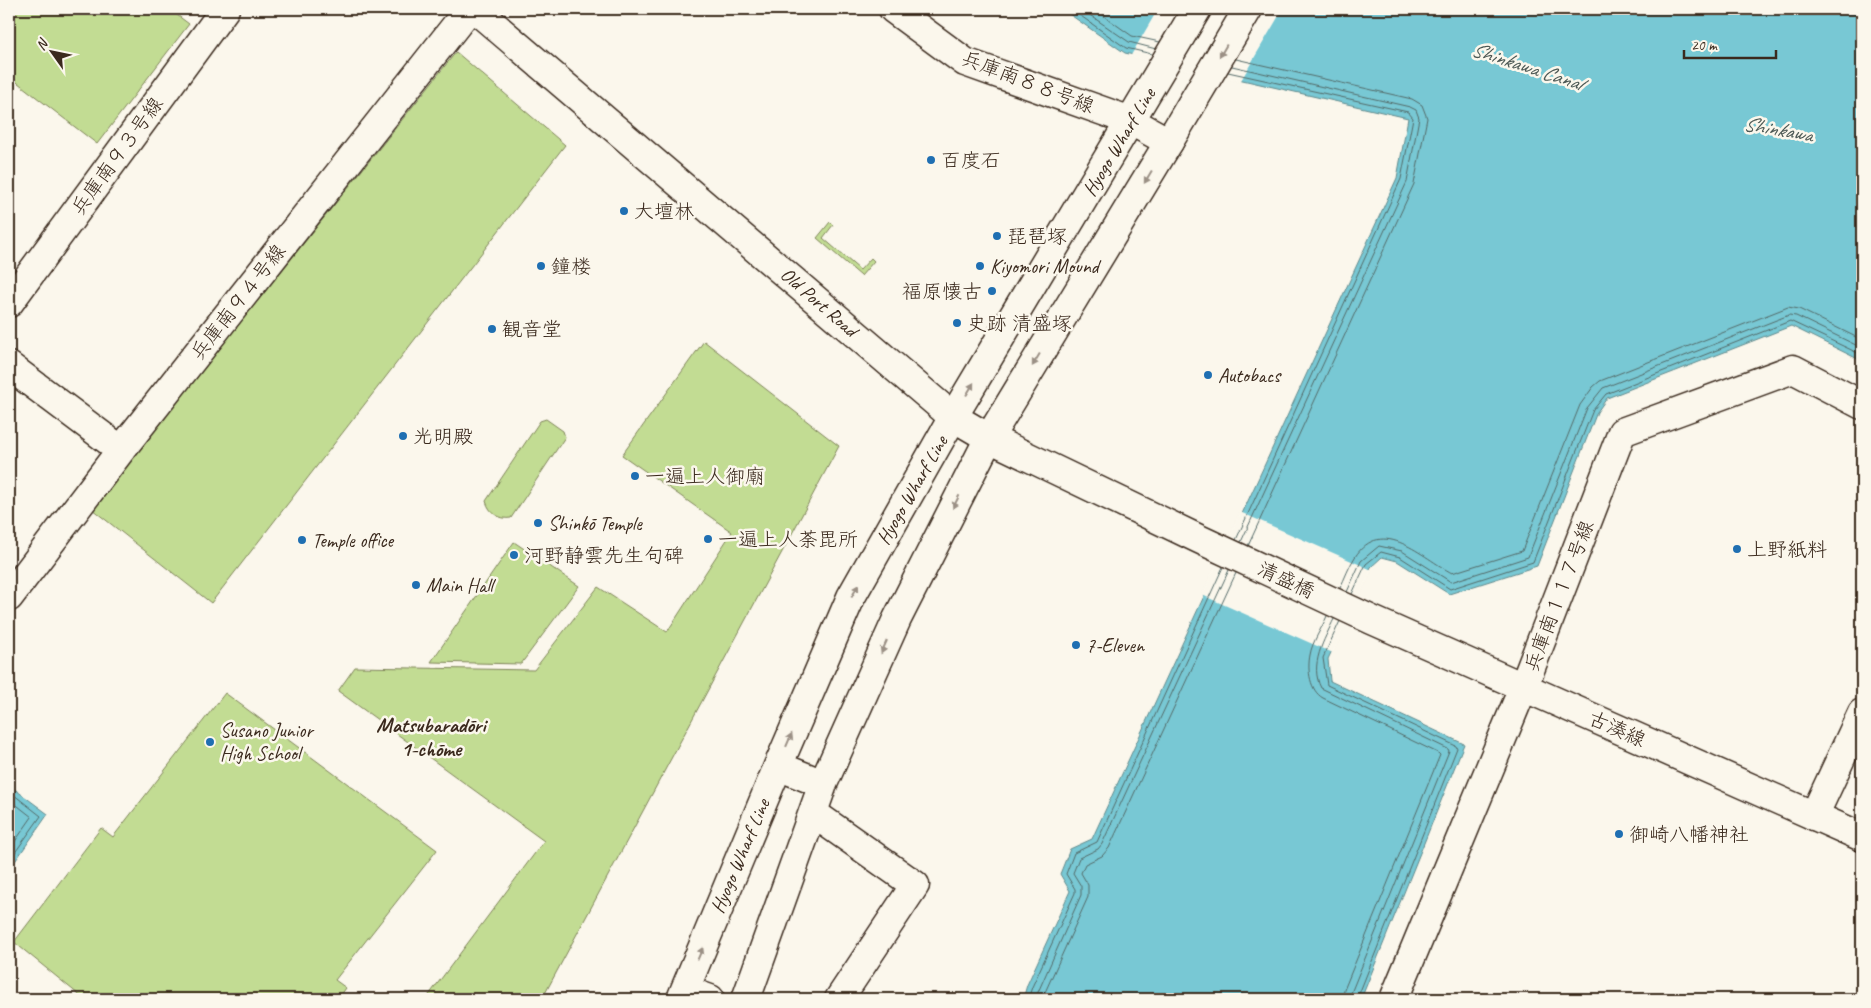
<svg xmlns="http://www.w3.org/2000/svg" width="1871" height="1008" font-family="Caveat,'Klee One',sans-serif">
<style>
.green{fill:#c2dc93;stroke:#7e8358}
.water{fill:#78c8d4;stroke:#60898b}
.pier{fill:#fbf7ec}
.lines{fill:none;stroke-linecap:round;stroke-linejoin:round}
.shore{stroke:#536967;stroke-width:1}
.minor-casing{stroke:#3b2a1e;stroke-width:31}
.tertiary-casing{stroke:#3b2a1e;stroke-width:31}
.secondary-casing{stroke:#3b2a1e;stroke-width:31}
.minor{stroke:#fbf7ec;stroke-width:28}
.tertiary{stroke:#fbf7ec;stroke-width:28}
.secondary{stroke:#fbf7ec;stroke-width:28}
.oneway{fill:#9b9085}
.poi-dot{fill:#1f6fb2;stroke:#fbf7ec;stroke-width:2}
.labels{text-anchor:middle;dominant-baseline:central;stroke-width:5;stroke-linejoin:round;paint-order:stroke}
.street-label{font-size:20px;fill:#3b2a1e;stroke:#fbf7ec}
.poi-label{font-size:20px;fill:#3b2a1e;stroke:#fbf7ec;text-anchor:start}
.water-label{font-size:21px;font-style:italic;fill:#4d5955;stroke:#fbf7ec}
.neighbourhood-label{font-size:21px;font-weight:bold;fill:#3b2a1e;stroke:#fbf7ec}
</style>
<rect width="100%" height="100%" fill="#fbf7ec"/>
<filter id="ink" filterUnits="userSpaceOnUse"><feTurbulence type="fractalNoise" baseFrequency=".02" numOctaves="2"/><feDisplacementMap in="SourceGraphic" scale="10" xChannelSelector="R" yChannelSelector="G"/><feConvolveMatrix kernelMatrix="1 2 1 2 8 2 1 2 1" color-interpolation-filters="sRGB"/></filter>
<g filter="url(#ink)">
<path class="green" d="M9 9H169L189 24 97 144 9 76Z
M456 52 565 145 211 603 92 509Z
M830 222 833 225 823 238 860 270 871 258 874 261 861 276 817 238Z
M704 341 839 446 542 999H426L544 841 338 691 355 667 534 670 598 587 667 632 732 532 622 455Z
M546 419 563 431 565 437 511 518C500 520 489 513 486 501L540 421Z
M514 542 579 586 521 664 431 662Z
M225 693 437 850 335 980 346 988 338 999H84L14 942 101 828 113 837Z"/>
<path class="water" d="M1062 9H1862V361L1791 326 1607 398 1597 412 1537 566 1449 594 1397 561 1382 557 1371 567 1328 659 1330 681 1464 744 1361 999H1023L1027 985 1070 891 1060 874 1070 849 1092 839 1397 178 1408 118 1125 53Z
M9 785 48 814 9 870Z"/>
<path class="pier" d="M1158 9H1283L1240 82 1130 57Z
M1240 512 1372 570 1333 653 1202 595Z"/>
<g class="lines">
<path class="shore" d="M1071 9 1126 48 1152 54
M1081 9 1129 42 1156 49
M1094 9 1132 36 1160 42
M1236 59 1412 99 1422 105 1427 118 1414 184 1248 546
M1232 66 1410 107 1416 110 1419 118 1407 182 1241 542
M1228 72 1408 112 1413 118 1401 179 1236 540
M1340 588C1345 578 1349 566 1355 557 1382 515 1423 558 1452 573L1522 551 1580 405 1593 387 1600 381 1788 307 1799 309 1862 340
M1347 592 1361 561 1379 546 1402 551 1451 582 1528 557 1587 408 1603 388 1789 315 1796 316 1862 348
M1352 594 1366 564 1381 552 1400 557 1450 589 1533 562 1593 410 1606 394 1790 321 1862 355
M1327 616C1322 628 1312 642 1310 655 1307 670 1310 691 1323 698L1438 753 1440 755 1344 990 1343 999
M1334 619C1324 640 1309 665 1321 688L1448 749 1449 751 1351 993 1350 999
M1340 621 1323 658 1327 685 1456 746 1457 748 1357 999
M9 791 41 816 9 861
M9 799 32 817 9 850
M1028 999 1032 987 1075 893V889L1066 874 1074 853 1097 842 1223 567
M1035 999 1081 895V886L1073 873 1079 858 1098 849 1102 844 1229 570
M1042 999 1088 897V885L1081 873 1085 864 1102 856 1109 848 1236 573"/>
<defs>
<path id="minor" d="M893 9 965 62 1131 121 1169 142
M9 303 225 9
M9 366 121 450
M9 597 121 450 469 9
M813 813 915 885 839 999
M1814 816 1862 713
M1394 999 1523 688 1622 432 1793 369 1862 405"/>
<path id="tertiary" d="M475 9 953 417 989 438 1199 539 1372 620 1862 837"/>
<path id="secondary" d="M778 766 823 784
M685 990 710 999
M681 999 778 766 851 597 953 417 1197 9
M746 999 823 784 897 619 989 438 1169 142 1248 9"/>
</defs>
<use href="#minor" class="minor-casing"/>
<use href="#tertiary" class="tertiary-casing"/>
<use href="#secondary" class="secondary-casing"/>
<use href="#minor" class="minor"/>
<use href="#tertiary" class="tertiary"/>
<use href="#secondary" class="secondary"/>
</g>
<defs><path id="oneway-solid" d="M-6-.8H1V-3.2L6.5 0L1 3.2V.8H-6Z" transform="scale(1.25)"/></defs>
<g class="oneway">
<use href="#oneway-solid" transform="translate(1223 51) rotate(120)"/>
<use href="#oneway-solid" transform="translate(1148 177) rotate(121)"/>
<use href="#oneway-solid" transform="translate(1036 360) rotate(121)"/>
<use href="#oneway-solid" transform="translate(970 389) rotate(-59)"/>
<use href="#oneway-solid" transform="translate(956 502) rotate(117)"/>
<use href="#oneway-solid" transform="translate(855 591) rotate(-61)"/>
<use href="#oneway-solid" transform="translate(884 647) rotate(114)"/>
<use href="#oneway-solid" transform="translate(789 740) rotate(-67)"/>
<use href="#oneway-solid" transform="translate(700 954) rotate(-67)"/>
</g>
</g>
<g class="poi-dot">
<circle cx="931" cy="160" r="5"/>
<circle cx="624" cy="211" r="5"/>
<circle cx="997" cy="236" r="5"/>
<circle cx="541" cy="266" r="5"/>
<circle cx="980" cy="266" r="5"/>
<circle cx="992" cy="291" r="5"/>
<circle cx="957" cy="323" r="5"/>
<circle cx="492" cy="329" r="5"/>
<circle cx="1208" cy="375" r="5"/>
<circle cx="403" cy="436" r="5"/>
<circle cx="635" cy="476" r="5"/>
<circle cx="538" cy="523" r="5"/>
<circle cx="708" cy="539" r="5"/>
<circle cx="302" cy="540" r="5"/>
<circle cx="1737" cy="549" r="5"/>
<circle cx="514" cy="555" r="5"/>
<circle cx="416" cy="585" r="5"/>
<circle cx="1076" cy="645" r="5"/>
<circle cx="210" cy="742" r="5"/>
<circle cx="1619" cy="834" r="5"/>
</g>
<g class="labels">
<g class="street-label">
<text transform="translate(1028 82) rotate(21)">兵庫南８８号線</text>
<text transform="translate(1119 142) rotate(-59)">Hyogo Wharf Line</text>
<text transform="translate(117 156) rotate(-54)">兵庫南９３号線</text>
<text transform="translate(238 302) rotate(-52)">兵庫南９４号線</text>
<text transform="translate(819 302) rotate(41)">Old Port Road</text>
<text transform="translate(912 490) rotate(-60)">Hyogo Wharf Line</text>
<text transform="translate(1286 580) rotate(25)">清盛橋</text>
<text transform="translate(1559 596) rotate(-69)">兵庫南１１７号線</text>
<text transform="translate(1617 729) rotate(24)">古湊線</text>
<text transform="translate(740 856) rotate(-67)">Hyogo Wharf Line</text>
</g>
<g class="poi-label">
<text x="941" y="160">百度石</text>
<text x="634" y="211">大壇林</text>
<text x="1007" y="236">琵琶塚</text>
<text x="551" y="266">鐘楼</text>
<text x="990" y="266">Kiyomori Mound</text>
<text x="982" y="291" text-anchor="end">福原懐古</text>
<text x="967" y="323">史跡 清盛塚</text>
<text x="502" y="329">観音堂</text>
<text x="1218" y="375">Autobacs</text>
<text x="413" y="436">光明殿</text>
<text x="645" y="476">一遍上人御廟</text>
<text x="548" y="523">Shinkō Temple</text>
<text x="718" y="539">一遍上人荼毘所</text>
<text x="312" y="540">Temple office</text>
<text x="1747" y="549">上野紙料</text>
<text x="524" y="555">河野静雲先生句碑</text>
<text x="426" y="585">Main Hall</text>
<text x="1086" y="645">7-Eleven</text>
<text x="220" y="730">Susano Junior<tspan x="220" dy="23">High School</tspan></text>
<text x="1629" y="834">御崎八幡神社</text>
</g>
<g class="water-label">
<text transform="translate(1527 66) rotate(18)">Shinkawa Canal</text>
<text transform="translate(1778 129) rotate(10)">Shinkawa</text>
</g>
<g class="neighbourhood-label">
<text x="431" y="725">Matsubaradōri<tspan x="431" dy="24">1-chōme</tspan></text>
</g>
</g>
<rect width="1871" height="1008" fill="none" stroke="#fbf7ec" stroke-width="30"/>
<rect x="15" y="15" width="1841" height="978" fill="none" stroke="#3b2a1e" stroke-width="2" filter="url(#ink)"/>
<g transform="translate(52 52) rotate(303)" stroke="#fbf7ec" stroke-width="4" paint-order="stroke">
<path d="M0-4L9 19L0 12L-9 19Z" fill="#3b2a1e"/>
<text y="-8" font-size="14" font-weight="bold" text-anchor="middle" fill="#3b2a1e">N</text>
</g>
<path d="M1684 50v8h92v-8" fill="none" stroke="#3b2a1e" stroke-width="2.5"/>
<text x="1691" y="50" font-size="15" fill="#3b2a1e" stroke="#fbf7ec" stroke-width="4" paint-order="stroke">20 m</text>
</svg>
